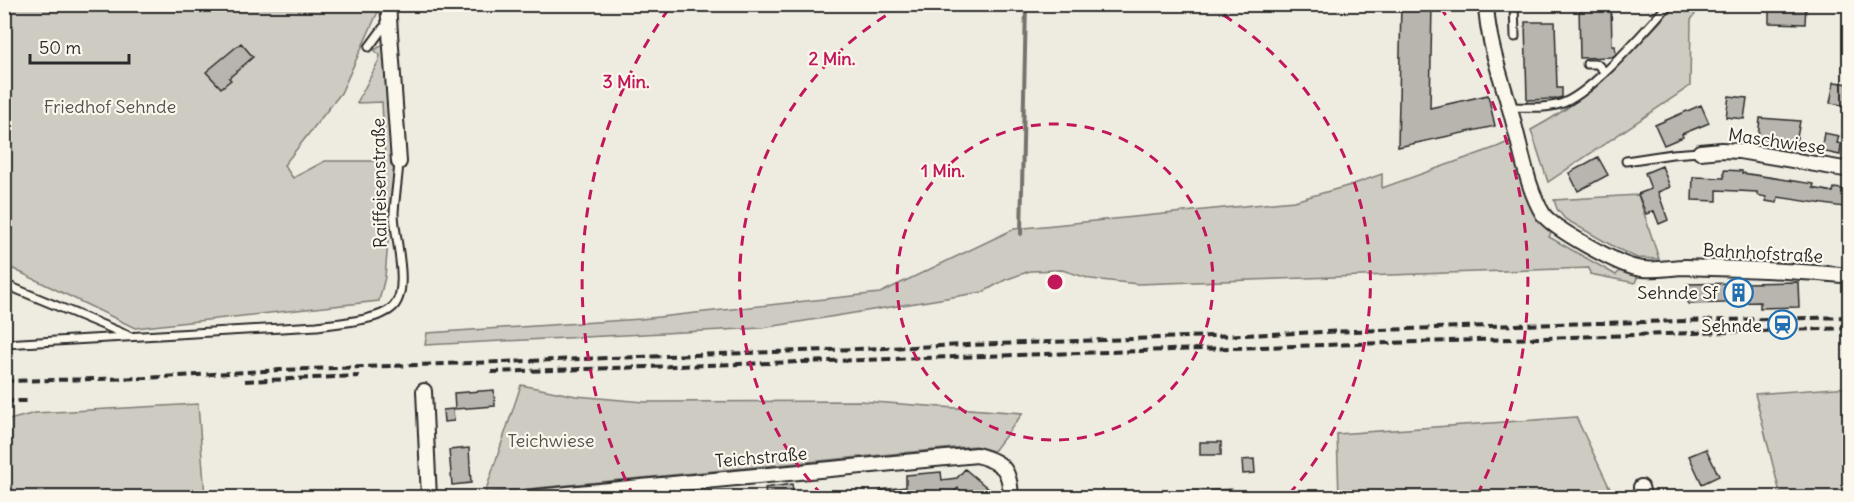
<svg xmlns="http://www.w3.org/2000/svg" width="1854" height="502" font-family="Delius,sans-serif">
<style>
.green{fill:#cecbc2;stroke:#7c7b76;stroke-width:1.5}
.water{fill:#a4a29a;stroke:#74726e;stroke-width:1.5}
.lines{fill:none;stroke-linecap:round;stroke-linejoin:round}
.stream{stroke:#74726e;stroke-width:4}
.building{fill:#b8b5ae;stroke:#2b2b2b;stroke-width:1.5}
.service-casing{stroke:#2b2b2b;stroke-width:11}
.minor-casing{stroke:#2b2b2b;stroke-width:18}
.service{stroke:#fbf7ec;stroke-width:7}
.minor{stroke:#fbf7ec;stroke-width:14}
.rail{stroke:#2b2b2b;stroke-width:4;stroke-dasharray:9 4.5;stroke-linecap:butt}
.ring{fill:none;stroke:#c2185b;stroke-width:3;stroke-dasharray:10 8}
.labels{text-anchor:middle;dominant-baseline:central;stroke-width:4.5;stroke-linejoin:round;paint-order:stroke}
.park-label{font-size:18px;fill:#545351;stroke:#fbf7ec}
.street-label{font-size:18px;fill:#2b2b2b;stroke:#fbf7ec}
.poi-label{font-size:18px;fill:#2b2b2b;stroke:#fbf7ec;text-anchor:end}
.centre{fill:#c2185b;stroke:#fbf7ec;stroke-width:3}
.ring-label{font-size:18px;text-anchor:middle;font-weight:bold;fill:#c2185b;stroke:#fbf7ec;stroke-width:4.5;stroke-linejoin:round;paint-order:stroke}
</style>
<rect width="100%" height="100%" fill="#eeebe0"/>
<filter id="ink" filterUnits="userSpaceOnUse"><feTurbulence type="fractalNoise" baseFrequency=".0167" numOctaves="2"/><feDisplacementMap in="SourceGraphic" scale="12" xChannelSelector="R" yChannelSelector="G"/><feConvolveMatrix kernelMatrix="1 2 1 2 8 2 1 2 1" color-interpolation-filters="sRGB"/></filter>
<g filter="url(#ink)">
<path class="green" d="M4 5H381L341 93 284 165 293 178 325 161H385L382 102 357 103 379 60 380 55 374 50 385 44 395 158 385 277 379 301 135 328 5 265Z
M1676 5H1701L1691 20 1690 86 1548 182 1531 130C1591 99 1630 53 1676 5Z
M1510 141C1520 171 1525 212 1552 231L1549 237 1616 275 1622 268 1639 273 1635 283 1590 274 1589 268 1138 284 1091 279 1062 270 1030 271 1005 280 983 292 762 328 425 345 427 333 641 319 880 293 1014 229 1294 201 1351 185 1382 174V188L1497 147Z
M1638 195 1659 259 1637 258 1618 249 1565 219 1557 209 1554 200Z
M521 385 576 396 644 402 860 401 1023 413 994 451 975 446 485 493Z
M1849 387V497H1781L1755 394Z
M198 404 205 497H5V421L35 413Z
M1576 417 1614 497H1339L1337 434Z"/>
<path class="water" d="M1232 489 1233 497H1177L1176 492Z"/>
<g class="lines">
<path class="stream" d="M1021 234 1026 4"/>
</g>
<path class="building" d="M1401 4H1432L1430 108 1488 95 1495 126 1398 147Z
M1579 4H1611L1612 46H1615L1616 54 1612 57 1580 58Z
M1769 4H1806L1805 24 1769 23Z
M1525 22H1555L1557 88H1562V97L1555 99 1527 100Z
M241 43 253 57 229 78 231 80 221 88 206 72Z
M1834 82 1850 84 1848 106 1830 103Z
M1729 96 1747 98 1744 119 1726 117Z
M1701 105 1709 123 1682 134 1683 137 1664 145 1655 125Z
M1760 118 1800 121 1796 143 1758 138Z
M1824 133 1839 136 1837 143 1841 144 1840 155 1821 151Z
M1598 157 1608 175 1578 191 1569 173Z
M1662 166 1670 187 1658 192 1668 220 1659 224 1654 211 1646 214 1638 194 1651 189 1645 173Z
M1724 170 1742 171V173L1814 184 1813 188 1833 192 1834 188 1850 190V208L1778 197 1777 203 1766 201V197L1757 195V192L1717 190V201L1692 200 1693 177 1724 178Z
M1798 282 1799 307 1760 308V302L1688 304 1687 284Z
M494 390 495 406 455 409 454 393Z
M453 409 454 421 444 422 443 410Z
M1200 442H1221V455H1200Z
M469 448 471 483 452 485 449 450Z
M1706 449 1719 476 1702 484 1689 456Z
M1254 459 1255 473 1243 474 1242 460Z
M965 469 990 490 988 492 995 498H968L958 488 948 498H880V490L906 487V475L941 472 942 480 957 478Z
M792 484 794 498H766L765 488Z"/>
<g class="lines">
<defs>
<path id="service" d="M1514 4 1515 37
M369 47 383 28 389 25
M1587 64H1597L1605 72
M1509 107C1525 107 1545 109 1560 104 1591 95 1646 29 1669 4
M1626 161 1672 154 1700 152
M4 284 127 335
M4 344 317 326C336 323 379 321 393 307 411 289 394 236 394 213 395 196 398 179 399 162"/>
<path id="minor" d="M388 4 399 162
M1486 4C1488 48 1505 86 1515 128 1522 154 1528 190 1543 214 1552 228 1619 265 1637 268 1652 272 1670 267 1686 267 1741 269 1795 270 1850 276
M1700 152 1721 150 1739 151 1850 170
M424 391 429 498
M1641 487 1644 498
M526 498 977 455C1003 463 1010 468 1011 498"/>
</defs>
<use href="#service" class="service-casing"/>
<use href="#minor" class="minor-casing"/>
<use href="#service" class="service"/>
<use href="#minor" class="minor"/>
<path class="rail" d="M491 372 1850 328
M4 381 146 378 280 370 1517 325 1850 317
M245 381 359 376
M4 401H30"/>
</g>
</g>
<g class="ring">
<circle cx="1055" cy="282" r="158"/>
<path d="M822 495A316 316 0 0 1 902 6M1208 6A316 316 0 0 1 1288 495"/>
<path d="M634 497A473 473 0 0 1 670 7M1440 7A473 473 0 0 1 1476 497"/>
</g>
<defs>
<symbol id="building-ring" viewBox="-11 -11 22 22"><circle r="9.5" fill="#fbf7ec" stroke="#1f6fb2" stroke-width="1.5"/><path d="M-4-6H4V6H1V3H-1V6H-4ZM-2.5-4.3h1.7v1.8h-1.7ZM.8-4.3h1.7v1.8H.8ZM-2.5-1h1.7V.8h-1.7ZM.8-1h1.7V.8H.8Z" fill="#1f6fb2"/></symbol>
<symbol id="station-ring" viewBox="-11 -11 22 22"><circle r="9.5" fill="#fbf7ec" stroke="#1f6fb2" stroke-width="1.5"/><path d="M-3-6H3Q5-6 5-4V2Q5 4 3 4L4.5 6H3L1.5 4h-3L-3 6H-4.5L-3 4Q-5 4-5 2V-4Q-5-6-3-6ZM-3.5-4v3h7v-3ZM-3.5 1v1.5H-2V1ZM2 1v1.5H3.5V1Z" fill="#1f6fb2"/></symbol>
</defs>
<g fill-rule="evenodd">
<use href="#building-ring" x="1722" y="276" width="33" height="33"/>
<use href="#station-ring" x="1766" y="308" width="33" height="33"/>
</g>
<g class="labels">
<g class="park-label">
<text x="110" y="106">Friedhof Sehnde</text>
<text x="551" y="440">Teichwiese</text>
</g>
<g class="street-label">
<text transform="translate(1777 141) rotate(8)">Maschwiese</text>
<text transform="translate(379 183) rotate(-91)">Raiffeisenstraße</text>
<text transform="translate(1763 253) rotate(3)">Bahnhofstraße</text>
<text transform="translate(761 457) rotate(-5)">Teichstraße</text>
</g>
<g class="poi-label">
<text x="1718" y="292">Sehnde Sf</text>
<text x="1762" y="325">Sehnde</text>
</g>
</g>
<circle cx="1055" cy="282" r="9" class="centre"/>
<g class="ring-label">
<text x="832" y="65">2 Min.</text>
<text x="626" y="88">3 Min.</text>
<text x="943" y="177">1 Min.</text>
</g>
<rect width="1854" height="502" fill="none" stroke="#fbf7ec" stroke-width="24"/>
<rect x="12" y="12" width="1830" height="478" fill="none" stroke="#2b2b2b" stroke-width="2" filter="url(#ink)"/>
<path d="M30 54v9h99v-9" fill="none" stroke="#2b2b2b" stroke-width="3"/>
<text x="39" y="54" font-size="18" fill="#2b2b2b" stroke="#fbf7ec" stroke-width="4.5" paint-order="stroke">50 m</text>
</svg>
